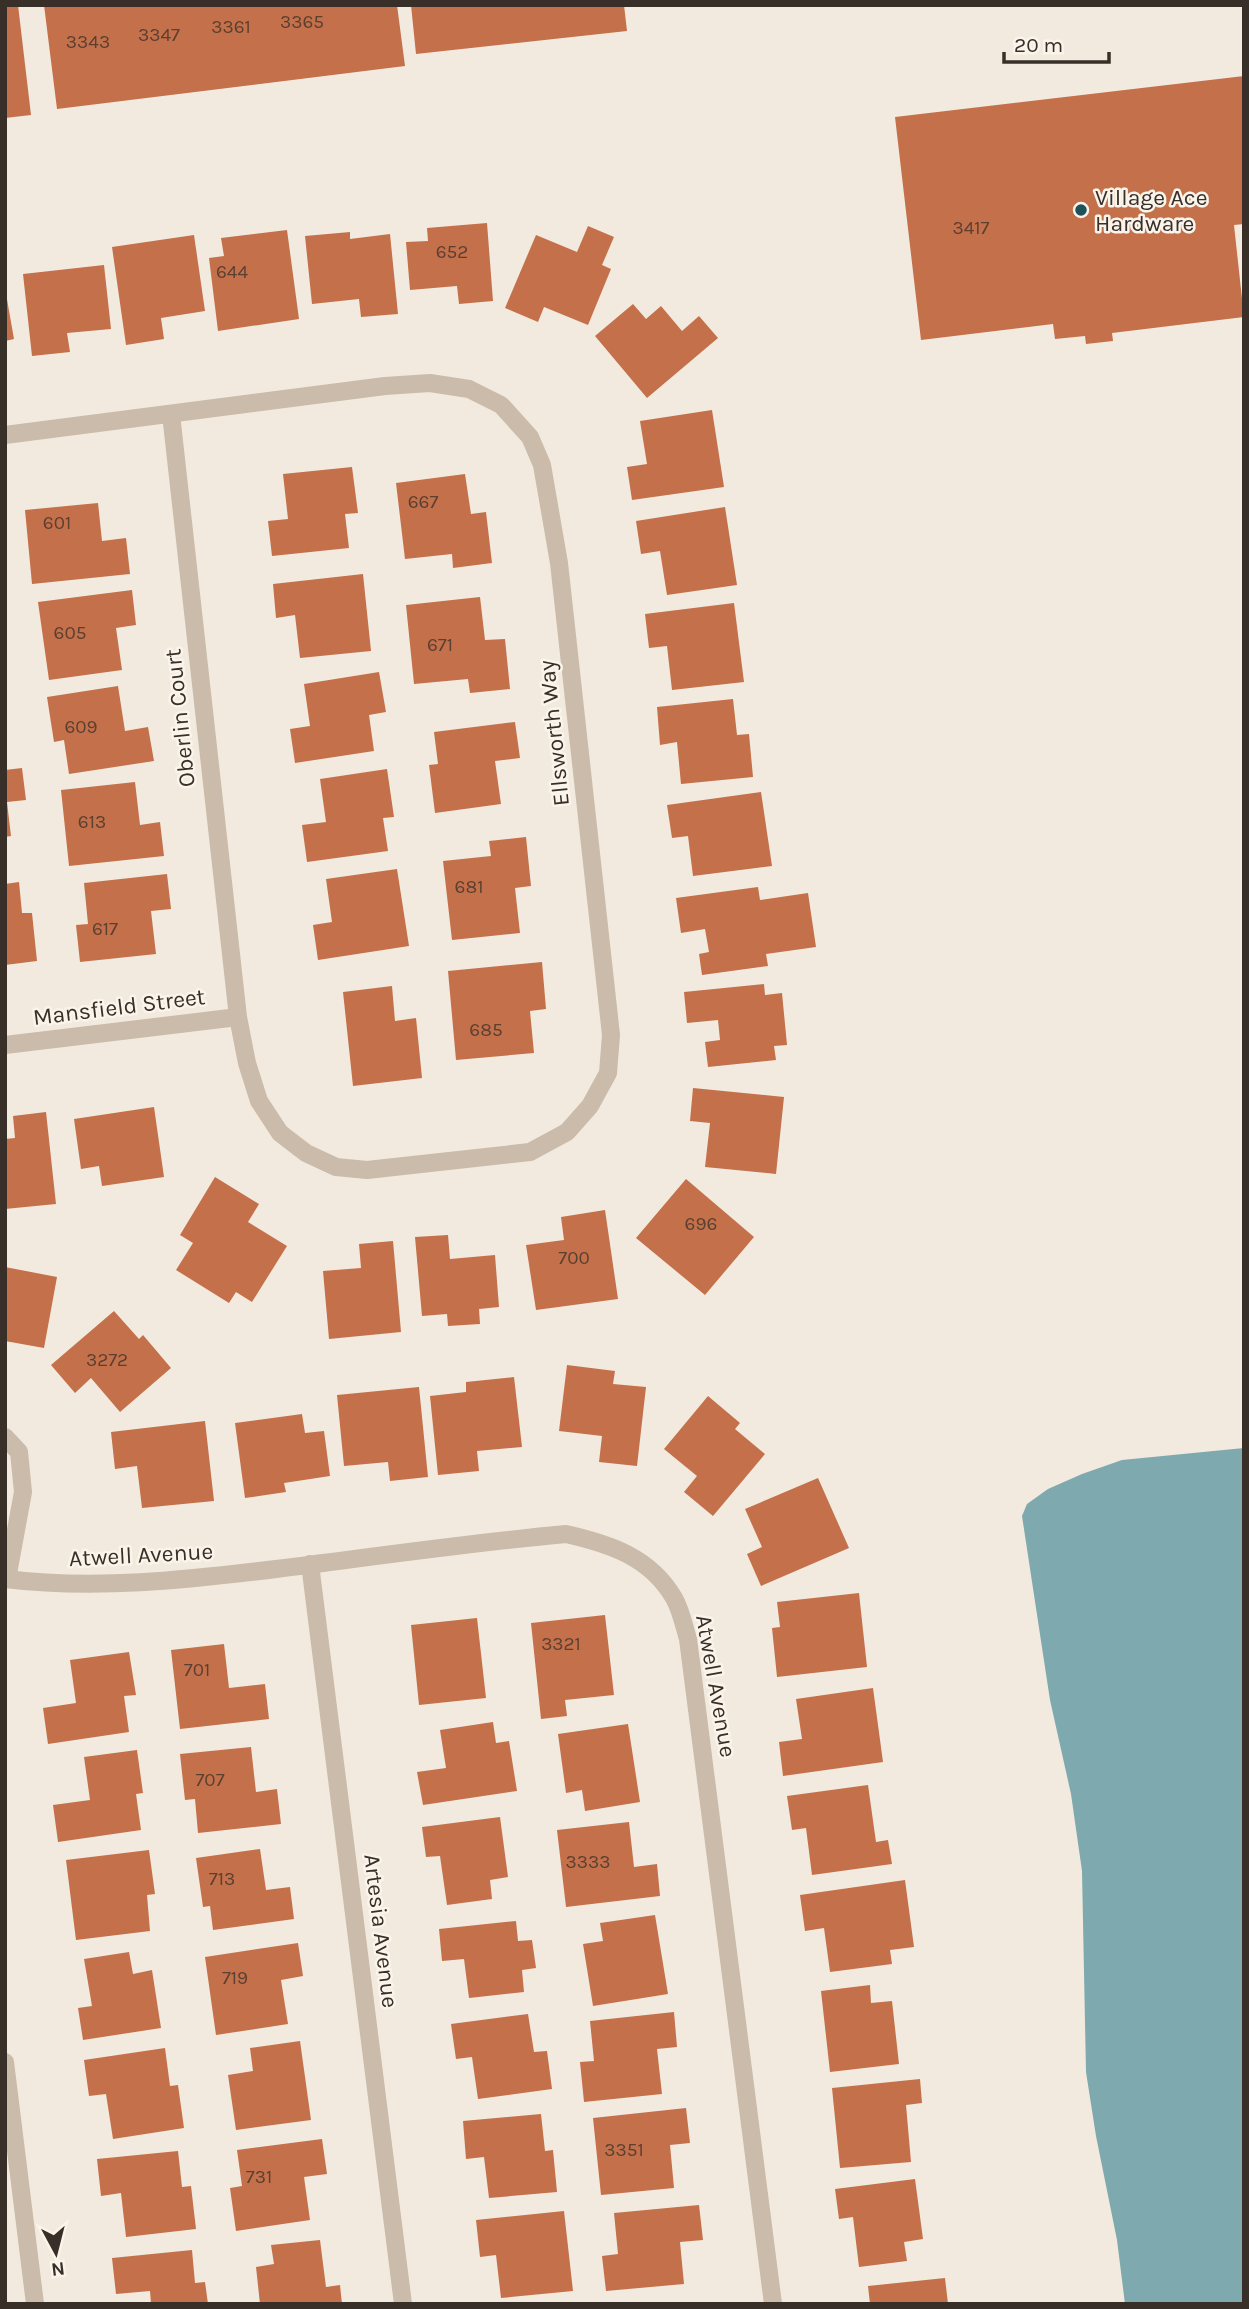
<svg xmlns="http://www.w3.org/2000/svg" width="1249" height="2309" font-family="Karla,sans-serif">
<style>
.water{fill:#7da9af}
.building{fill:#c4704a}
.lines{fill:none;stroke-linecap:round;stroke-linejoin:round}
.minor{stroke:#cabbaa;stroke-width:18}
.poi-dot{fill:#1f5159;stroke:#faf4ea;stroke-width:2.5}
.labels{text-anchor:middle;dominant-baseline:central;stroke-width:5;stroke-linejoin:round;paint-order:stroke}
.number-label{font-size:19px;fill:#5b3f31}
.poi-label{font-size:23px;fill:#382f29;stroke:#faf4ea;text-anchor:start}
.street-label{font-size:23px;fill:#382f29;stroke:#faf4ea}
</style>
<rect width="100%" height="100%" fill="#f2eade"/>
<path class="water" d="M1244 1448V2304H1125L1117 2240 1096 2136 1086 2072 1082 1871 1071 1794 1050 1700 1022 1516 1027 1504 1048 1489 1082 1474 1122 1460Z"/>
<path class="building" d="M5 5H18L31 115 5 118Z
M44 5H397L405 66 57 109Z
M411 5H624L627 31 416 54Z
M1244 76V224L1234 225 1244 317 1112 333 1113 341 1086 344 1085 336 1055 339 1053 324 921 340 895 117Z
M487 223 493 301 459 304 457 286 410 290 406 242 428 241 427 228Z
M588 226 614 237 602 265 611 269 588 325 544 307 538 322 505 308 536 235 577 252Z
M287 230 299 319 218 331 209 258 224 256 221 238Z
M350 232V239L390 234 398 314 361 317 359 299 312 304 305 236Z
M194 235 205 311 161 318 164 339 126 345 112 247Z
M104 265 111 329 67 333 70 352 32 356 23 274Z
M5 288 14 339 5 341Z
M633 304 646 319 661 306 682 331 699 316 718 338 647 398 595 336Z
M712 410 724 487 632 500 627 467 647 464 640 421Z
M352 467 358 513 345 514 349 548 272 556 268 521 288 519 283 474Z
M465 474 471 514 486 512 492 563 453 568 452 554 405 559 396 483Z
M98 503 102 541 126 538 130 574 32 584 25 510Z
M725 507 737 585 667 595 660 551 641 554 636 521Z
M363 574 371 651 300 658 295 615 276 618 273 584Z
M132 590 136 625 116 628 122 670 49 680 38 602Z
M480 597 485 640 505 639 510 689 470 693 468 679 414 684 406 605Z
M734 603 744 682 672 690 667 646 649 648 645 614Z
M379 672 386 712 369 715 374 751 295 763 290 729 310 726 304 684Z
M118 686 125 731 148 727 154 761 69 774 64 740 54 742 47 697Z
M733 699 737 735 749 734 753 777 681 784 677 742 660 745 657 707Z
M515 722 520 758 495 761 501 804 435 813 429 765 438 764 434 732Z
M22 768 26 800 7 802 11 836 5 837V770Z
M387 769 394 817 383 818 388 851 307 862 302 825 326 822 320 779Z
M135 782 140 825 160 822 164 856 69 866 61 790Z
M761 792 772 866 693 876 688 836 672 838 667 805Z
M526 837 531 886 515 888 520 933 452 940 443 861 491 856 489 841Z
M397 869 409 946 318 960 313 925 332 922 326 879Z
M167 874 171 909 151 911 156 954 80 962 76 925 88 924 84 883Z
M19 882 22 913H32L37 961 5 965V884Z
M758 887 760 900 808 893 816 947 766 954 768 966 702 975 699 954 709 952 705 929 681 933 676 898Z
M542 962 546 1009 530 1011 534 1053 456 1060 448 971Z
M764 984 765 995 782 993 787 1045 774 1046 776 1060 708 1067 705 1042 720 1040 718 1020 687 1023 684 992Z
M392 986 395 1021 416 1018 422 1078 353 1086 343 992Z
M693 1088 784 1097 776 1174 705 1167 710 1123 690 1121Z
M154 1107 164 1177 102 1186 99 1166 81 1169 74 1119Z
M46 1112 56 1204 5 1209V1139L15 1138 13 1116Z
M215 1177 259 1204 248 1222 287 1246 252 1302 236 1292 229 1303 176 1270 193 1243 180 1235Z
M686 1179 754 1237 705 1295 636 1238Z
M605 1210 618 1299 536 1310 526 1245 564 1240 561 1217Z
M448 1235 450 1259 495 1255 499 1307 479 1309 480 1324 448 1326 447 1314 422 1316 415 1237Z
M393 1241 401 1332 329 1339 323 1271 361 1268 359 1244Z
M5 1267 57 1277 44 1348 5 1341Z
M114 1311 139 1339 143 1335 171 1368 120 1412 91 1378 75 1393 51 1365Z
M567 1365 615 1371 613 1384 646 1387 637 1466 599 1462 602 1436 559 1431Z
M514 1377 522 1447 477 1451 479 1471 438 1475 430 1396 466 1392V1382Z
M419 1387 428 1477 390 1481 388 1462 344 1466 337 1395Z
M708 1396 740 1423 735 1429 765 1454 713 1516 684 1492 697 1476 664 1449Z
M302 1414 305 1433 324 1431 330 1476 284 1483 286 1492 245 1498 235 1423Z
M205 1421 214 1501 142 1508 137 1466 115 1469 111 1432Z
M818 1478 849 1548 761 1586 747 1554 762 1547 745 1509Z
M859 1593 867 1667 777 1677 772 1628 780 1627 777 1602Z
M605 1615 614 1695 565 1700 567 1716 541 1719 531 1623Z
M477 1618 486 1698 419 1705 411 1625Z
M224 1644 229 1688 265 1684 269 1719 180 1729 171 1650Z
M129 1652 136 1695 124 1696 129 1732 48 1744 43 1708 76 1703 70 1660Z
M873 1688 883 1762 783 1776 779 1742 802 1739 796 1699Z
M493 1722 496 1743 509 1741 517 1791 423 1805 417 1772 446 1768 440 1730Z
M628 1724 640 1802 585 1811 582 1790 566 1793 558 1734Z
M251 1747 256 1792 277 1789 281 1824 198 1833 195 1799 185 1800 180 1754Z
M137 1750 143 1793 136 1794 141 1830 58 1842 53 1805 90 1800 84 1757Z
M868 1785 876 1842 888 1840 892 1864 812 1875 806 1828 792 1830 787 1796Z
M500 1817 508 1877 490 1880 492 1899 447 1905 440 1856 426 1857 422 1827Z
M629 1822 634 1867 657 1864 660 1896 566 1907 557 1830Z
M260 1849 266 1890 290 1887 294 1919 213 1930 210 1906 203 1907 196 1858Z
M149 1850 155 1894 147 1895 150 1931 76 1940 66 1860Z
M905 1880 914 1947 890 1950 892 1964 830 1972 824 1928 805 1931 800 1895Z
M655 1915 668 1994 593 2006 583 1944 603 1941 600 1923Z
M516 1921 518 1941 532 1940 536 1968 522 1970 524 1992 469 1998 464 1959 442 1961 439 1929Z
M298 1943 303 1976 281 1980 288 2024 216 2035 205 1957Z
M129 1952 133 1974 152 1970 161 2028 83 2040 78 2008 92 2006 84 1959Z
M870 1985 871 2003 892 2001 899 2064 830 2072 821 1991Z
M674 2012 677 2047 657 2049 662 2094 584 2102 580 2062 594 2061 590 2021Z
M528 2014 534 2052 547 2051 552 2089 478 2099 472 2057 456 2059 451 2024Z
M300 2041 311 2120 236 2130 228 2075 253 2071 250 2048Z
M165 2048 170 2086 178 2085 184 2128 113 2139 106 2094 89 2096 84 2060Z
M920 2079 922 2103 906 2105 911 2162 840 2168 832 2088Z
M686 2108 690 2143 670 2145 674 2188 601 2195 593 2118Z
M541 2114 545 2151 553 2150 557 2192 489 2198 484 2157 466 2159 463 2121Z
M322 2139 327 2174 304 2177 310 2220 236 2231 230 2188 242 2186 237 2150Z
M178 2151 182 2187 191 2186 196 2229 126 2237 121 2193 101 2196 97 2159Z
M915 2179 923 2239 904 2242 907 2261 859 2267 853 2217 839 2219 835 2189Z
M699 2205 703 2240 680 2242 684 2284 606 2291 602 2256 618 2254 614 2213Z
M564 2211 573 2291 501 2298 496 2255 480 2257 476 2220Z
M320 2240 326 2287 340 2285 342 2304H260L256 2267 274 2264 271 2245Z
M192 2250 195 2283 205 2282 208 2304H151L150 2291 116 2294 112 2258Z
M945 2278 948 2304H870L868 2286Z"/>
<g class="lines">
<path class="minor" d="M5 435 385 386 430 383 469 389 501 405 530 437 542 465 559 563 611 1035 608 1073 590 1106 567 1132 530 1152 367 1170 336 1167 306 1153 280 1133 259 1101 247 1063 238 1017 171 414
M5 1045 238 1017
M5 1437 19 1452 23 1492 7 1579
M310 1564 403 2304
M5 1579C96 1590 185 1580 276 1569 372 1557 469 1543 566 1534 610 1544 650 1557 674 1598 681 1610 684 1626 688 1639L773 2304
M5 2062 35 2304"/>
</g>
<circle class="poi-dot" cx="1081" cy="210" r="7"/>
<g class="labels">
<g class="number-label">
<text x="302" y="22">3365</text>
<text x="231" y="27">3361</text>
<text x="159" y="35">3347</text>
<text x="88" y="42">3343</text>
<text x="971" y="228">3417</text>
<text x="452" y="252">652</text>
<text x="232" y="272">644</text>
<text x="423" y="502">667</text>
<text x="57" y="523">601</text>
<text x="70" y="633">605</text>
<text x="440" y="645">671</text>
<text x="81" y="727">609</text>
<text x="92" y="822">613</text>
<text x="469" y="887">681</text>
<text x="105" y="929">617</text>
<text x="486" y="1030">685</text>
<text x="701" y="1224">696</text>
<text x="574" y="1258">700</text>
<text x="107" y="1360">3272</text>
<text x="561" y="1644">3321</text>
<text x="197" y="1670">701</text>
<text x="210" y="1780">707</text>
<text x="588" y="1862">3333</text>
<text x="222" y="1879">713</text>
<text x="235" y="1978">719</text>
<text x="624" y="2150">3351</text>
<text x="259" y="2177">731</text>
</g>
<g class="poi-label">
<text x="1095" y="197">Village Ace<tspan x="1095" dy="26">Hardware</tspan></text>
</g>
<g class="street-label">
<text transform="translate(180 718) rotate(-96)">Oberlin Court</text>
<text transform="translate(554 733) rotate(-96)">Ellsworth Way</text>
<text transform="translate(119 1007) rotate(-7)">Mansfield Street</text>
<text transform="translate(141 1555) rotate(-3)">Atwell Avenue</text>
<text transform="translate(716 1686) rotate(80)">Atwell Avenue</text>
<text transform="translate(381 1931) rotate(83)">Artesia Avenue</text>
</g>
</g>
<rect width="1249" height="2309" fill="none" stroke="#382f29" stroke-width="14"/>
<g transform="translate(56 2253) rotate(173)" stroke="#faf4ea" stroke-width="5" paint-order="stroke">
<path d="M0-5L12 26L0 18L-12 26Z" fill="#382f29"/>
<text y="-10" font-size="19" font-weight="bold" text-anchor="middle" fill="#382f29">N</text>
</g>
<path d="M1004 52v10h105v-10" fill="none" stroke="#382f29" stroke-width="3.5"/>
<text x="1014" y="52" font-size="21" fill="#382f29" stroke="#faf4ea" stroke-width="5" paint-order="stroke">20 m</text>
</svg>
